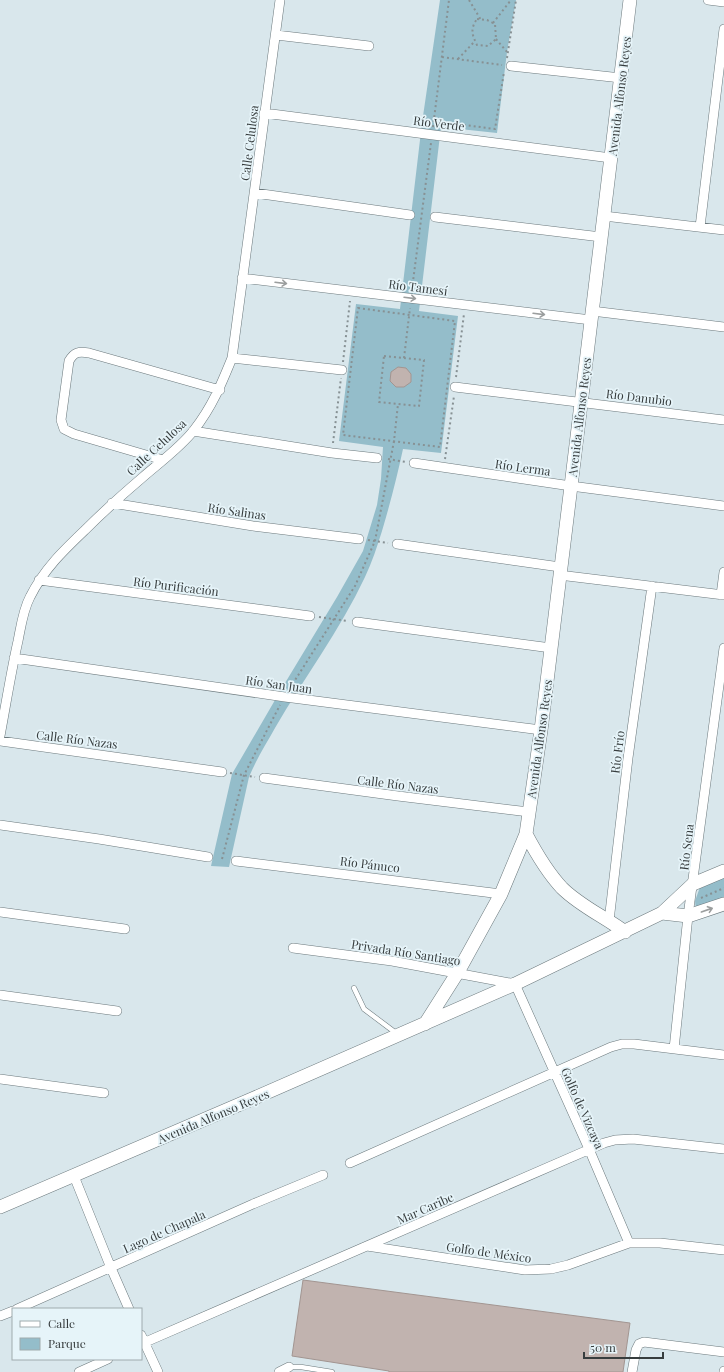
<svg xmlns="http://www.w3.org/2000/svg" width="724" height="1372" font-family="'Playfair Display',serif">
<style>
.green{fill:#94bdca}
.building{fill:#c1b3af;stroke:#a29591}
.lines{fill:none;stroke-linecap:round;stroke-linejoin:round}
.lane-casing{stroke:#6c797d;stroke-width:5.5}
.street-casing{stroke:#6c797d;stroke-width:10}
.secondary-casing{stroke:#6c797d;stroke-width:14}
.path{stroke:#879194;stroke-width:2;stroke-dasharray:2 3;stroke-linecap:butt}
.lane{stroke:#fff;stroke-width:4.5}
.street{stroke:#fff;stroke-width:9}
.secondary{stroke:#fff;stroke-width:13}
.oneway{stroke:#9b9e9e}
.labels{text-anchor:middle;dominant-baseline:central;stroke-width:3.5;stroke-linejoin:round;paint-order:stroke}
.street-label{font-size:12px;fill:#373d3e;stroke:#e6f4f9}
</style>
<rect width="100%" height="100%" fill="#d9e7ec"/>
<path class="green" d="M440 0H516L507 52 497 133 441 127 419 311 458 316 441 453 403 449C397 477 390 504 382 531 377 547 372 562 365 577 340 630 304 678 275 728 266 744 256 760 249 777L229 867 211 866 232 774 282 688 337 597 363 551 377 505 381 479 383 447 339 441 356 304 400 309 422 123Z
M724 877V901L696 911 695 901 700 887Z"/>
<path class="building" d="M398 367 406 368 411 374V382L404 387H396L390 381 391 372Z
M303 1280 630 1323 623 1372H389V1371L292 1356Z"/>
<g class="lines">
<defs>
<path id="lane" d="M354 988 364 1009 396 1033
M289 1367H301L332 1372"/>
<path id="street" d="M708 0 724 2
M276 35 369 46
M511 66 621 78
M264 113 611 158
M255 193 410 215
M604 216 724 230
M435 217 601 237
M700 227 724 29
M242 278 591 320
M592 311 724 327
M232 358 342 370
M455 387 724 420
M193 431 332 453 377 458
M163 460 74 434 64 429 61 420 69 361C74 352 79 351 89 353L220 390
M414 463 571 486 724 506
M112 503 253 526 359 539
M397 544 560 567
M559 575 724 595
M39 580 310 616
M721 595 724 572
M357 622 551 648
M14 658 285 697 541 730
M0 736C6 704 11 672 18 641 21 626 23 610 30 597 44 569 63 551 85 530 104 511 123 494 143 477 159 463 181 447 194 430 212 407 221 385 232 358L280 0
M0 741 222 772
M264 778 398 796 529 812
M0 825 99 839 208 857
M236 861 501 894
M0 912 125 929
M609 921 628 758 652 586
M293 948 392 961 515 984 589 1149 629 1243
M0 995 117 1011
M674 1049 688 916 724 648
M0 1079 104 1093
M350 1163 611 1047 622 1044H634L724 1055
M74 1176 111 1268 129 1309
M367 1246 525 1270 551 1269 568 1265 629 1243H660L724 1250
M17 1309 253 1204 323 1175
M0 1316 13 1311
M141 1335 158 1372
M141 1344 604 1143 615 1140 633 1139 724 1149
M79 1372 108 1359
M279 1372 289 1367
M632 1372 636 1350 639 1344 644 1342 724 1352
M724 1372V1371"/>
<path id="secondary" d="M526 834C536 853 547 872 562 888 580 906 605 917 625 932
M662 913 688 916 724 904
M425 1024 458 972 501 894 526 834 541 730 571 486 630 0
M0 1207 252 1099 515 984 662 913 693 884 724 871"/>
</defs>
<use href="#lane" class="lane-casing"/>
<use href="#street" class="street-casing"/>
<use href="#secondary" class="secondary-casing"/>
<path class="path" d="M469 0 481 20
M477 19 487 20 495 24 496 39 488 46 477 45C472 35 470 29 477 19Z
M493 23 511 0
M496 39 507 52
M442 57 502 65
M507 58 516 0
M458 59 475 41
M434 121 495 129 504 72
M433 127 449 0
M412 289 431 143
M358 308 455 321 440 447 343 435Z
M384 356 424 360 419 406 379 402Z
M404 358 410 308
M343 362 350 301
M456 377 464 314
M333 443 341 378
M388 459 406 462
M445 459 454 396
M368 540 388 543
M319 617 348 621
M290 688 355 586 375 541 394 441 398 404
M230 773 255 777
M222 859 244 775 280 705
M701 898 724 888"/>
<use href="#lane" class="lane"/>
<use href="#street" class="street"/>
<use href="#secondary" class="secondary"/>
</g>
<defs><path id="oneway-shaft" d="M-6 0H5M1.5-3L5.5 0L1.5 3" fill="none" stroke-width="1.6" stroke-linecap="round" stroke-linejoin="round"/></defs>
<g class="oneway">
<use href="#oneway-shaft" transform="translate(281 283) rotate(7)"/>
<use href="#oneway-shaft" transform="translate(410 298) rotate(7)"/>
<use href="#oneway-shaft" transform="translate(539 314) rotate(7)"/>
<use href="#oneway-shaft" transform="translate(707 910) rotate(-19)"/>
</g>
<g class="labels">
<g class="street-label">
<text transform="translate(619 96) rotate(-83)">Avenida Alfonso Reyes</text>
<text transform="translate(439 123) rotate(7)">Río Verde</text>
<text transform="translate(249 143) rotate(-83)">Calle Celulosa</text>
<text transform="translate(418 287) rotate(7)">Río Tamesí</text>
<text transform="translate(639 397) rotate(7)">Río Danubio</text>
<text transform="translate(579 417) rotate(-83)">Avenida Alfonso Reyes</text>
<text transform="translate(156 447) rotate(-43)">Calle Celulosa</text>
<text transform="translate(523 467) rotate(8)">Río Lerma</text>
<text transform="translate(237 511) rotate(8)">Río Salinas</text>
<text transform="translate(176 586) rotate(7)">Río Purificación</text>
<text transform="translate(279 684) rotate(8)">Río San Juan</text>
<text transform="translate(77 739) rotate(7)">Calle Río Nazas</text>
<text transform="translate(539 739) rotate(-82)">Avenida Alfonso Reyes</text>
<text transform="translate(617 752) rotate(-83)">Río Frío</text>
<text transform="translate(398 784) rotate(7)">Calle Río Nazas</text>
<text transform="translate(686 847) rotate(-83)">Río Sena</text>
<text transform="translate(370 864) rotate(7)">Río Pánuco</text>
<text transform="translate(406 952) rotate(9)">Privada Río Santiago</text>
<text transform="translate(583 1108) rotate(66)">Golfo de Vizcaya</text>
<text transform="translate(213 1116) rotate(-23)">Avenida Alfonso Reyes</text>
<text transform="translate(425 1208) rotate(-24)">Mar Caribe</text>
<text transform="translate(164 1231) rotate(-24)">Lago de Chapala</text>
<text transform="translate(489 1252) rotate(8)">Golfo de México</text>
</g>
</g>
<rect x="12" y="1308" width="130" height="52" fill="#e6f4f9" stroke="#a0abae"/>
<rect x="20" y="1321" width="20" height="6" fill="#ffffff" stroke="#a0abae"/>
<text x="48" y="1328" font-size="12" fill="#373d3e">Calle</text>
<rect x="20" y="1338" width="20" height="12" fill="#94bdca" stroke="#a0abae"/>
<text x="48" y="1348" font-size="12" fill="#373d3e">Parque</text>
<path d="M584 1352v6h79v-6" fill="none" stroke="#373d3e" stroke-width="2"/>
<text x="590" y="1352" font-size="12" fill="#373d3e" stroke="#e6f4f9" stroke-width="3" paint-order="stroke">50 m</text>
</svg>
